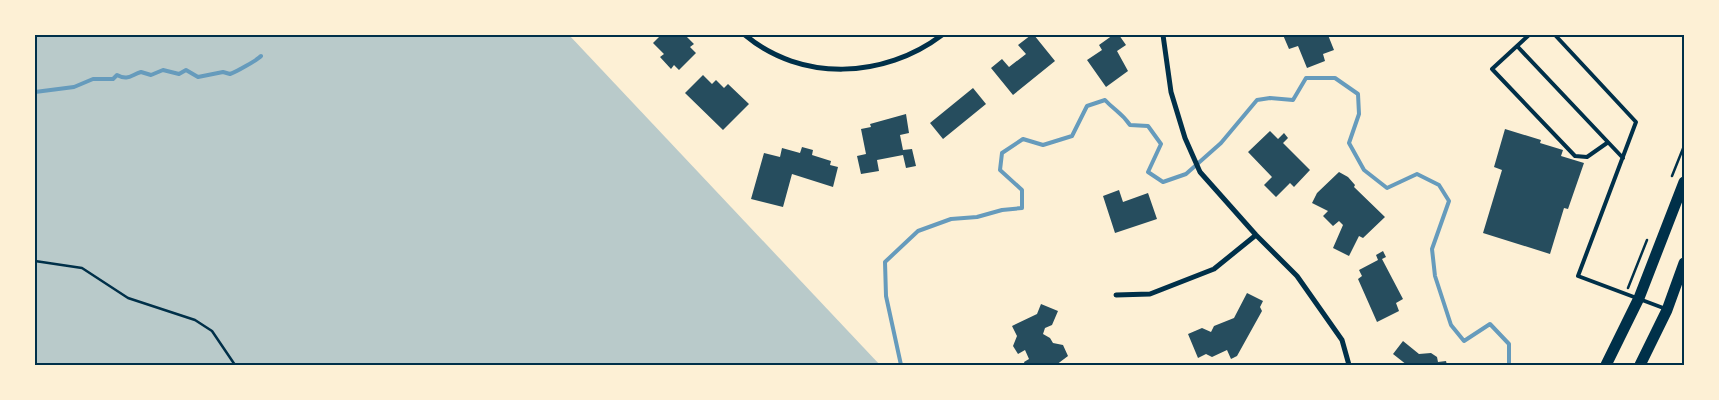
<svg xmlns="http://www.w3.org/2000/svg" width="1719" height="400" font-family="'Asap Condensed',sans-serif">
<style>
.green{fill:#b9caca}
.lines{fill:none;stroke-linecap:round;stroke-linejoin:round}
.stream{stroke:#669bbc;stroke-width:4}
.building{fill:#264d5e}
.path{stroke:#003049;stroke-width:2.5}
.service{stroke:#003049;stroke-width:4}
.minor{stroke:#003049;stroke-width:5}
.primary{stroke:#003049;stroke-width:11}
.neatline{fill:none;stroke:#003049;stroke-width:2}
</style>
<rect width="100%" height="100%" fill="#fdf0d5"/>
<path class="green" d="M35 35H569L880 365H35Z"/>
<g class="lines">
<path class="stream" d="M35 92 74 87 93 79H113L117 75C128 81 131 75 141 72L151 75 163 70 179 74 186 70 198 77 223 72 230 74C236 72 257 60 261 56
M901 365 886 296 885 262 918 231 951 219 977 217 1002 210 1022 208V190L1000 170 1002 153 1023 139 1043 145 1072 136 1087 106 1105 100C1115 111 1121 112 1130 125L1148 126 1161 144 1148 172 1163 182 1186 174 1221 143 1257 100 1270 98 1293 100 1306 78H1335L1358 94 1359 114 1349 143 1364 170 1387 188 1417 174 1439 185 1449 201 1432 249 1435 276 1451 325 1464 341 1490 324 1509 344V365"/>
</g>
<path class="building" d="M661 35H685L694 44 690 47 696 53 679 70 674 65 671 69 660 57 664 54 653 43Z
M1031 35H1034L1055 61 1013 95 991 68 1002 59 1009 67 1026 54 1018 45Z
M1113 35H1119L1126 45 1117 51 1128 71 1106 87 1087 60 1102 50 1099 45Z
M1283 35H1328L1334 50 1323 54 1325 61 1307 68 1298 46 1289 49Z
M703 75 712 84 716 80 724 88 728 84 749 104 723 130 685 93Z
M973 88 986 104 943 139 930 123Z
M906 114 909 133 900 135 903 150 912 149 916 166 906 168 903 155 877 160 879 171 861 174 857 156 866 154 861 129 871 127 870 124Z
M1505 129 1541 140 1540 143 1563 150 1561 156 1584 163 1568 209 1564 208 1550 254 1483 233 1502 170 1494 167Z
M1270 131 1278 139 1284 133 1288 138 1283 143 1310 170 1294 187 1290 183 1276 197 1264 185 1272 177 1248 152Z
M802 147 813 150 812 155 831 161 830 165 838 167 833 187 792 174 783 207 751 199 764 153 780 157 782 148 800 153Z
M1339 172 1348 177 1355 185 1354 187 1385 217 1363 238 1359 236 1349 256 1333 248 1343 225 1339 221 1333 226 1323 216 1328 211 1312 203 1317 193Z
M1119 190 1123 202 1148 193 1157 219 1115 233 1103 196Z
M1383 251 1386 257 1382 259 1403 299 1396 303 1399 311 1377 322 1358 279 1362 276 1359 270 1378 260 1376 255Z
M1247 293 1263 301 1260 307 1262 311 1237 356 1231 359 1227 350 1212 357 1206 354 1198 358 1188 334 1202 328 1211 332 1214 326 1234 318Z
M1041 304 1058 311 1052 325 1045 328 1043 334 1050 338 1053 343 1063 345 1068 356 1056 365H1025L1024 362 1029 359 1025 350 1018 354 1013 346 1017 336 1012 326 1037 314Z
M1403 341 1419 354 1431 353 1437 357 1438 362 1446 361 1447 365H1407L1393 354Z"/>
<g class="lines">
<path class="path" d="M1672 176 1684 146
M35 261 82 268 128 298 195 320 212 331 235 365
M1628 288 1647 240"/>
<path class="service" d="M1529 35 1492 69 1575 156 1587 157 1607 143
M1555 35 1636 122 1578 276 1666 309
M1517 46 1623 158"/>
<path class="minor" d="M745 35C801 82 884 79 942 35
M1163 35 1171 92 1185 138 1200 172 1256 235 1297 276 1342 340 1349 365
M1116 295 1150 294 1214 269 1256 235"/>
<path class="primary" d="M1606 365 1639 298 1684 182
M1640 365 1667 310 1684 263"/>
</g>
<rect width="1719" height="400" fill="none" stroke="#fdf0d5" stroke-width="72"/>
<rect x="36" y="36" width="1647" height="328" class="neatline"/>
</svg>
